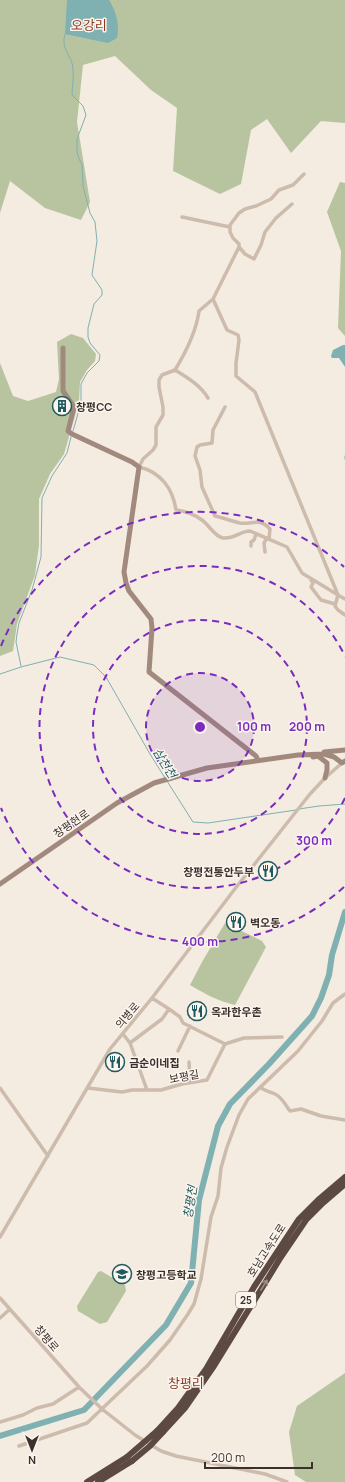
<svg xmlns="http://www.w3.org/2000/svg" width="345" height="1482" font-family="Manrope,'Noto Sans KR',sans-serif">
<style>
.green{fill:#b8c4a0}
.water{fill:#7fb0b2}
.lines{fill:none;stroke-linecap:round;stroke-linejoin:round}
.stream{stroke:#7fb0b2;stroke-width:1}
.river{stroke:#7fb0b2;stroke-width:6}
.street{stroke:#cdbbac;stroke-width:3.5}
.secondary{stroke:#a18a7d;stroke-width:5}
.highway{stroke:#5c4a42;stroke-width:6}
.highway-bridge{stroke:#5c4a42;stroke-width:6}
.oneway{stroke:#9c8e87}
.ring{fill:none;stroke:#7b2cbf;stroke-width:2;stroke-dasharray:7 5}
.labels{text-anchor:middle;dominant-baseline:central;stroke-width:3;stroke-linejoin:round;paint-order:stroke}
.shield{fill:#fbf5ee;stroke:#756b66;stroke-width:1}
.shield-label{font-size:10px;font-weight:bold;fill:#3b302b}
.poi-label{font-size:11px;font-weight:bold;fill:#3b302b;stroke:#fbf5ee;text-anchor:start}
.street-label{font-size:11px;fill:#3b302b;stroke:#fbf5ee}
.water-label{font-size:12px;font-style:italic;fill:#1f5a5e;stroke:#fbf5ee}
.quarter-label{font-size:13px;fill:#8c3b22;stroke:#fbf5ee}
.centre{fill:#7b2cbf;stroke:#fbf5ee;stroke-width:2}
.ring-label{font-size:12px;text-anchor:middle;font-weight:bold;fill:#7b2cbf;stroke:#fbf5ee;stroke-width:3;stroke-linejoin:round;paint-order:stroke}
</style>
<rect width="100%" height="100%" fill="#f4ebe1"/>
<path class="green" d="M0 0H345V123L321 121 291 153 267 119 251 130 241 184 220 194 173 171 177 108 151 90 115 56 83 65 77 122 90 202 81 220 45 208 10 181 0 213Z
M340 182 345 183V336L338 328 341 251 327 212Z
M71 334 83 338 96 354 95 361 87 370 80 382 79 402 64 454 50 474 39 499V545L35 575 17 624 13 651 0 656V363L13 396 28 401 56 392 59 379 57 342Z
M225 923 262 941 266 947 235 1005C218 1001 205 994 190 985L202 962Z
M101 1271 125 1285 126 1291 107 1322 100 1324 78 1311 77 1306 98 1272Z
M345 1373V1482H306L295 1475 289 1432 297 1406Z"/>
<path class="water" d="M67 0H109C116 11 120 25 117 38L108 43 65 34Z
M343 345H345V371V367L339 358H332L331 356 333 350Z"/>
<g class="lines">
<path class="stream" d="M65 34C60 50 72 54 73 69 74 78 72 86 72 95L83 106 86 115 77 139V152L79 159 82 164 83 186 90 213 95 222 97 241 92 275 102 290V295L94 304 88 328V337L90 343 100 355 99 361 87 373 81 384V403L73 431
M345 456V459
M21 666 16 642 17 634 19 623 32 590 41 557 42 498 52 476 67 453 71 437
M0 674 21 667 60 657 94 665 106 677 150 754 165 778
M167 781 193 822 208 823 296 810
M299 809 319 806 345 804"/>
<path class="river" d="M0 1436 84 1410 166 1325 191 1283 199 1200 218 1126 230 1104 269 1064 312 1016 321 998 329 975 332 955 345 912"/>
<path class="street" d="M292 204 276 218 265 232 261 245 254 259 245 254 239 247V244L233 238 230 232V225L239 213 245 209 256 206 271 199 279 190 293 185 304 174
M182 217 230 227
M239 247 213 299 227 330 238 335 239 340 236 363V376L255 392 338 595 335 606 338 610 345 615
M213 299 199 311C196 333 186 352 175 370L162 375 159 380V387L163 407V415L156 427V445L153 450 143 459 139 467C161 472 173 489 176 510 185 511 195 515 202 520 209 525 215 537 223 538 235 539 240 531 250 531L287 547 302 573 338 595 345 599
M175 370C188 378 200 385 208 398
M225 407 213 430 212 443 200 445 197 447 195 456 200 470 202 487 215 516C223 518 232 521 240 523 252 525 259 517 270 529L269 539
M251 546V542L254 540 256 534
M265 552 264 543 267 538
M311 580 313 583 311 587 321 600 335 604
M169 1009 180 1017 183 1023 225 1044 244 1038 282 1037
M123 1034 130 1043 147 1090
M130 1043 162 1019 169 1009 152 998
M178 1051 190 1026
M189 1062 190 1083
M260 1087C266 1092 268 1091 275 1094 282 1097 286 1106 290 1111L301 1109 321 1116 345 1120
M0 1088 48 1156
M88 1088 122 1092 132 1090H161L182 1084 207 1080 225 1044
M0 1237 110 1049 152 998 234 890 310 794 325 778 342 763
M0 1298 79 1387 102 1409 135 1435 161 1451 176 1456 265 1474 287 1482
M0 1318 10 1309
M0 1422 23 1415 37 1408 53 1404 79 1387
M19 1446 87 1423 147 1366 170 1340 188 1314 194 1304 201 1279 211 1217 218 1196 221 1168 227 1147 239 1115 248 1099 298 1051 322 1021 333 1003 345 994"/>
<path class="secondary" d="M63 348V391L74 407 68 431 72 434 132 462 139 467 124 572 126 583 129 591 151 619 152 628 149 672 256 756 258 760
M324 752 345 750
M313 757 318 756 327 763V770L325 778
M0 884 117 803 154 783 207 768 298 755 324 754 334 757 342 763 345 761"/>
<path class="highway" d="M157 1431 178 1408 206 1369 254 1287 299 1219 318 1200 345 1177
M163 1432 185 1408 214 1366 281 1257 306 1220 323 1203 345 1184
M87 1482 127 1457
M98 1482 132 1461"/>
<path class="highway-bridge" d="M127 1457 157 1431
M132 1461 150 1446 163 1432"/>
</g>
<defs><path id="oneway-shaft" d="M-6 0H5M1.5-3L5.5 0L1.5 3" fill="none" stroke-width="1.6" stroke-linecap="round" stroke-linejoin="round"/></defs>
<use class="oneway" href="#oneway-shaft" transform="translate(264 1285) rotate(-58)"/>
<circle cx="200" cy="727" r="54" fill="#7b2cbf" fill-opacity=".12"/>
<g class="ring">
<circle cx="200" cy="727" r="54"/>
<circle cx="200" cy="727" r="107"/>
<path d="M345 798A161 161 0 1 1 345 656"/>
<path d="M344 887A215 215 0 0 1 1 808M1 646A215 215 0 0 1 344 567"/>
</g>
<defs>
<symbol id="building-ring" viewBox="-11 -11 22 22"><circle r="9.5" fill="#fbf5ee" stroke="#1f5a5e" stroke-width="1.5"/><path d="M-4-6H4V6H1V3H-1V6H-4ZM-2.5-4.3h1.7v1.8h-1.7ZM.8-4.3h1.7v1.8H.8ZM-2.5-1h1.7V.8h-1.7ZM.8-1h1.7V.8H.8Z" fill="#1f5a5e"/></symbol>
<symbol id="restaurant-ring" viewBox="-11 -11 22 22"><circle r="9.5" fill="#fbf5ee" stroke="#1f5a5e" stroke-width="1.5"/><path d="M-5-6h1v4h1v-4h1v4h1v-4h1v5L-1.5 .5V6h-2V.5L-5-1ZM5-6V6H3V1.5H1.5Q1.5-4 5-6Z" fill="#1f5a5e"/></symbol>
<symbol id="school-ring" viewBox="-11 -11 22 22"><circle r="9.5" fill="#fbf5ee" stroke="#1f5a5e" stroke-width="1.5"/><path d="M0-5L7-2L0 1L-7-2ZM-4 1L0 2.5L4 1V4Q0 6-4 4Z" fill="#1f5a5e"/></symbol>
</defs>
<g fill-rule="evenodd">
<use href="#building-ring" x="51" y="395" width="22" height="22"/>
<use href="#restaurant-ring" x="257" y="860" width="22" height="22"/>
<use href="#restaurant-ring" x="225" y="911" width="22" height="22"/>
<use href="#restaurant-ring" x="186" y="1000" width="22" height="22"/>
<use href="#restaurant-ring" x="104" y="1051" width="22" height="22"/>
<use href="#school-ring" x="111" y="1263" width="22" height="22"/>
</g>
<g class="labels">
<rect class="shield" x="236" y="1292" width="20" height="16" rx="3"/>
<g class="shield-label">
<text x="246" y="1300">25</text>
</g>
<g class="poi-label">
<text x="76" y="406">창평CC</text>
<text x="254" y="871" text-anchor="end">창평전통안두부</text>
<text x="250" y="922">벽오동</text>
<text x="211" y="1011">옥과한우촌</text>
<text x="129" y="1062">금순이네집</text>
<text x="136" y="1274">창평고등학교</text>
</g>
<g class="street-label">
<text transform="translate(71 823) rotate(-35)">창평현로</text>
<text transform="translate(127 1015) rotate(-50)">의병로</text>
<text transform="translate(184 1076) rotate(-11)">보평길</text>
<text transform="translate(266 1250) rotate(-57)">호남고속도로</text>
<text transform="translate(47 1338) rotate(49)">창평로</text>
</g>
<g class="water-label">
<text transform="translate(165 763) rotate(58)">삼천천</text>
<text transform="translate(190 1202) rotate(-81)">창평천</text>
</g>
<g class="quarter-label">
<text x="89" y="25">오강리</text>
<text x="186" y="1383">창평리</text>
</g>
</g>
<circle cx="200" cy="727" r="6" class="centre"/>
<g class="ring-label">
<text x="254" y="731">100 m</text>
<text x="307" y="731">200 m</text>
<text x="314" y="845">300 m</text>
<text x="200" y="946">400 m</text>
</g>
<g transform="translate(32 1450) rotate(180)" stroke="#fbf5ee" stroke-width="3" paint-order="stroke">
<path d="M0-3L7 15L0 10L-7 15Z" fill="#3b302b"/>
<text y="-6" font-size="11" font-weight="bold" text-anchor="middle" fill="#3b302b">N</text>
</g>
<path d="M205 1462v6h107v-6" fill="none" stroke="#3b302b" stroke-width="2"/>
<text x="211" y="1462" font-size="12" fill="#3b302b" stroke="#fbf5ee" stroke-width="3" paint-order="stroke">200 m</text>
</svg>
